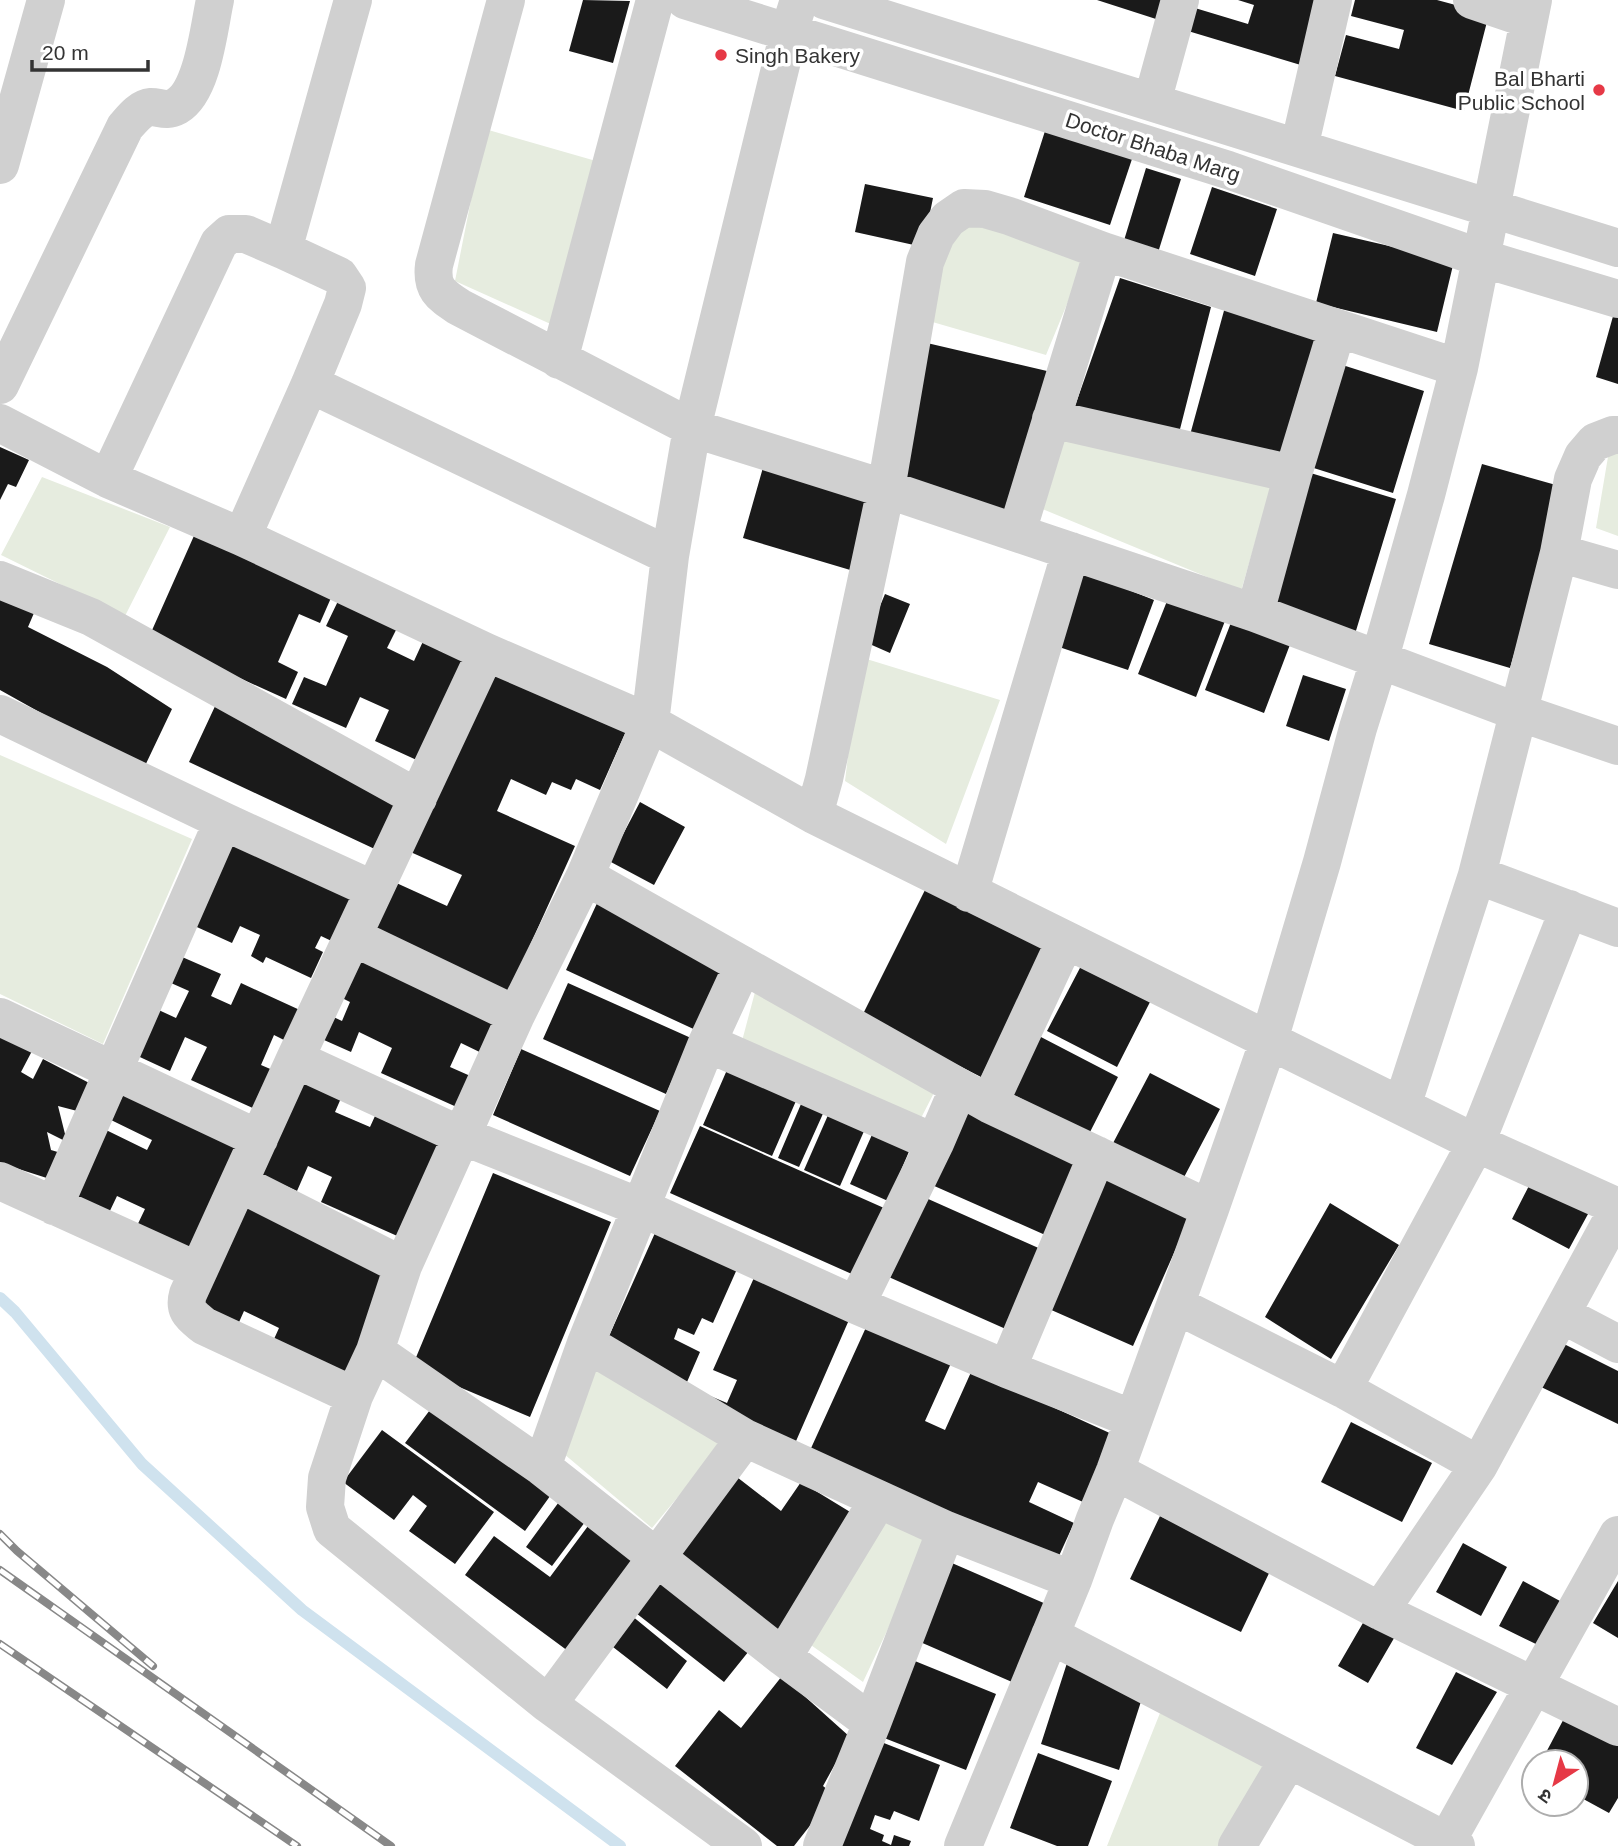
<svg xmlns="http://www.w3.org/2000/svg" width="1618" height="1846" font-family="Helvetica,'Noto Sans Devanagari',sans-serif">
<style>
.green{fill:#e6ecdf}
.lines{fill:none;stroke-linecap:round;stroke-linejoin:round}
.stream{stroke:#cfe2ee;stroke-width:12}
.building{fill:#1a1a1a}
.minor{stroke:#d0d0d0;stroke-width:38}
.rail-casing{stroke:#888;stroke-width:8}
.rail{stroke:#fff;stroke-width:5;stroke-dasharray:16;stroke-linecap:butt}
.poi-dot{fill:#e63946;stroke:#fff;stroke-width:2.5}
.labels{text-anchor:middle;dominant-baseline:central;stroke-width:7;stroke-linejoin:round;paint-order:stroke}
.poi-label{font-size:21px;fill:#333;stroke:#fff;text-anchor:start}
.street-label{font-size:21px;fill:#333;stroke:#fff}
</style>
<rect width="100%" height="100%" fill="#fff"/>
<path class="green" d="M485 129 603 163 555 326 455 281Z
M956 212 1086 258 1046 355 929 321Z
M1058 434 1272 484 1241 591 1040 508Z
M1610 445 1618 448V536L1596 528Z
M42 477 170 527 125 616 1 555Z
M860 657 1000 700 946 844 845 781Z
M0 755 192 839 103 1044 0 994Z
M759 977 938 1085 920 1120 742 1041Z
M587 1359 726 1439 652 1528 551 1443Z
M880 1506 932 1535 863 1682 801 1638Z
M1160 1713 1289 1778 1235 1846H1107Z"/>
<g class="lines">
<path class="stream" d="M0 1298 15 1312 142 1464 302 1610 620 1846"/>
</g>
<path class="building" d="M583 0 630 1 613 63 569 51Z
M1097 0H1162L1156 19Z
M1238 0H1323L1304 66 1178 28 1185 5 1248 24 1254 5Z
M1355 0H1437L1489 14 1464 111 1335 76 1346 35 1399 49 1404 30 1351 16Z
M1045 131 1132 159 1110 225 1024 197Z
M1146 168 1181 179 1156 259 1122 247Z
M865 184 933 198 923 247 855 232Z
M1212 187 1277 209 1255 276 1190 254Z
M1333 233 1454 261 1437 332 1316 303Z
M1120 278 1211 307 1178 437 1075 406Z
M1617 302H1618V384L1596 377Z
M1225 307 1328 336 1292 464 1190 435Z
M927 343 1047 371 1015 514 894 486Z
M1333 362 1424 391 1393 493 1301 464Z
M0 447 29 460 16 487 8 484 0 500Z
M764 464 878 497 857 572 743 538Z
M1482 464 1563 487 1510 668 1429 644Z
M1304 471 1396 499 1355 634 1262 606Z
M197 529 334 591 320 623 299 614 278 662 298 672 286 699 149 637Z
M1076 569 1154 600 1128 670 1050 644Z
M1171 591 1228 613 1196 697 1138 674Z
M885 594 910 604 890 653 865 642Z
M0 595 37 606 28 627 107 667 172 709 143 770 0 690Z
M339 599 398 626 387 648 414 661 425 637 468 657 421 762 375 741 389 710 360 697 346 728 292 704 304 677 326 686 348 636 326 626Z
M1232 620 1291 642 1264 713 1205 690Z
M488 666 627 729 600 790 576 779 571 790 552 782 546 795 511 779 497 811 575 846 507 996 368 933 392 881 447 906 462 875 406 850Z
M1303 675 1346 689 1329 741 1286 726Z
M217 702 405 800 379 851 189 762Z
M640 802 685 827 654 885 609 861Z
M225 840 360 901 340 945 321 936 315 948 323 952 311 978 266 957 263 963 251 956 260 935 240 926 232 943 188 923Z
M928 884 1048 946 981 1077 862 1016Z
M599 899 732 961 700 1032 566 970Z
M356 945 514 1016 494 1059 461 1043 450 1067 484 1082 470 1113 381 1073 392 1048 359 1032 351 1052 315 1036 325 1013 342 1021 350 1002 334 994Z
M173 953 221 974 211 996 231 1005 241 983 302 1011 288 1042 274 1035 261 1065 275 1071 257 1110 191 1080 207 1047 185 1037 170 1071 129 1052 150 1006 176 1018 189 991 162 979Z
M1081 966 1150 1002 1117 1067 1047 1031Z
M568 983 691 1038 666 1094 543 1039Z
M0 1035 32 1051 21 1072 33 1079 43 1059 95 1086 81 1112 58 1106 67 1142 47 1132 51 1150 61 1153 53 1180 0 1163Z
M1039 1036 1118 1077 1089 1134 1010 1093Z
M521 1049 660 1111 630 1176 493 1115Z
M730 1063 799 1094 772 1156 703 1125Z
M303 1071 345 1089 335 1112 370 1127 380 1105 450 1137 404 1239 321 1202 332 1177 308 1166 297 1191 257 1173Z
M1150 1073 1220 1109 1182 1181 1112 1145Z
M126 1089 241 1144 186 1257 134 1232 145 1209 117 1196 107 1217 70 1199 104 1129 147 1150 152 1140 111 1120Z
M804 1097 826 1107 799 1167 778 1158Z
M957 1104 1086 1161 1052 1238 923 1181Z
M832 1106 868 1122 840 1186 804 1170Z
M879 1119 916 1135 888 1201 850 1184Z
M700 1126 893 1212 863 1279 670 1193Z
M1099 1171 1192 1212 1133 1346 1040 1305Z
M493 1173 611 1222 530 1417 412 1367Z
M1535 1174 1594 1203 1569 1249 1512 1219Z
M917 1194 1043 1250 1008 1330 882 1274Z
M242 1201 391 1268 349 1383 270 1348 279 1328 244 1311 236 1329 194 1311Z
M1330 1203 1399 1245 1331 1359 1265 1317Z
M659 1224 741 1260 713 1323 702 1318 694 1335 678 1328 674 1339 700 1352 687 1382 605 1345Z
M757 1271 852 1313 793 1448 703 1393 727 1403 737 1380 713 1370Z
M868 1323 952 1361 925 1421 945 1430 972 1370 1114 1435 1083 1502 1038 1482 1029 1502 1074 1523 1053 1569 807 1457Z
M1560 1342 1618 1371V1424L1539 1386Z
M439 1398 558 1485 525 1531 405 1443Z
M1351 1422 1432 1463 1402 1522 1321 1482Z
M382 1430 494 1512 455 1564 409 1531 427 1506 413 1495 394 1520 343 1482Z
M733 1474 781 1511 801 1482 860 1518 782 1650 666 1559Z
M564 1495 591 1514 552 1566 526 1547Z
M1160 1516 1271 1569 1241 1632 1130 1579Z
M594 1518 641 1553 568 1651 465 1575 494 1536 550 1577Z
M1463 1543 1507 1567 1481 1616 1436 1592Z
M945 1560 1046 1604 1012 1682 911 1638Z
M660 1564 757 1641 724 1682 627 1606Z
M1523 1581 1560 1601 1538 1645 1499 1626Z
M1618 1581V1638L1593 1623Z
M626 1611 687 1661 667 1689 604 1640Z
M1367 1616 1397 1633 1368 1683 1338 1666Z
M905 1657 996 1694 966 1770 874 1734Z
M1067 1663 1145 1689 1119 1770 1041 1744Z
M1456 1672 1497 1692 1452 1765 1416 1748Z
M782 1676 850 1737 823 1786 834 1795 794 1846H777L675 1766 719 1710 741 1728Z
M1569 1709 1618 1735V1798L1609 1813 1576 1795V1762H1541Z
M871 1738 940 1765 919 1821 894 1811 890 1820 875 1815 870 1829 884 1835 882 1841 891 1845 894 1835 911 1841 909 1846H829Z
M1038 1753 1112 1781 1088 1846H1057L1010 1828Z"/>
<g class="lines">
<path class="minor" d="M506 0 434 265C431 289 441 295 459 307L692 428 886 489 1255 613 1518 712 1618 746
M685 0 1228 170 1481 258 1618 299
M824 0 1618 248
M1472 0 1528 19
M1152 102 1180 0
M1299 148 1333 0
M0 165 46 0
M559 360 655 0
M310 384 670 556
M0 385 125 127C132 119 140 108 151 107 160 107 166 112 177 106 203 91 209 27 215 0
M1051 419 1293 474
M0 423 108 479 242 537 486 652 650 723 814 815 1476 1143 1618 1207
M108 479 219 243 229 234H246L283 250 353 0
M1017 532 1103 251
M242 537 310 384 343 304 347 288 339 276 283 250
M1559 553 1618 570
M0 580 91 617 418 798
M1255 613 1293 474 1337 329
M0 714 223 821 374 890
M814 815 824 779 886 489 925 262 936 235 948 219 964 208 985 209 1009 216 1103 251 1459 368
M1477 875 1559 553 1573 479 1583 456 1595 442 1613 435H1618
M585 876 989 1104 1210 1209
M969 893 1071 551
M353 937 516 1015
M0 1017 259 1139
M707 1043 935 1143
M295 1059 460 1135 642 1208 856 1305 1007 1369 1133 1419
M989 1104 1065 941
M1402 1106 1477 875 1618 928
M0 1181 198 1271
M239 1183 403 1266
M54 1206 223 821
M856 1305 935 1143 959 1087
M1176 1305 1343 1389 1479 1465
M1561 1314 1618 1344
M586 1343 745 1438 946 1530 1073 1580
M375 1351 542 1467 783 1657 872 1723
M1007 1369 1097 1155
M1343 1389 1476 1143 1569 909
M354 1396 204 1326C192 1316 183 1311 188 1294L295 1059 486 652
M542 1467 586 1343 707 1043 743 965
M1115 1471 1380 1611 1618 1727
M1380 1611 1479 1465 1618 1209
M1050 1635 1456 1846
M783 1657 878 1500
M548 1704 745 1438
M743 1846 548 1704 332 1529 325 1507 327 1478 354 1396 375 1351 403 1266 516 1015 585 876 650 723 670 556 692 428 789 32 799 0
M822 1846 872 1723 946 1530
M963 1846 1073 1580 1095 1519 1115 1471 1210 1209 1269 1040 1322 862 1358 728 1379 661 1426 495 1459 368 1533 0
M1237 1846 1288 1760
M1444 1846 1618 1535"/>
<defs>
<path id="rail" d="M0 1534 17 1551 153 1666
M0 1570 391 1846
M0 1644 297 1846"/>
</defs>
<use href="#rail" class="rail-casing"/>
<use href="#rail" class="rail"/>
</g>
<g class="poi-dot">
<circle cx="721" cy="55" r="7"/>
<circle cx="1599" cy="90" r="7"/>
</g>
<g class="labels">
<g class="poi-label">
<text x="735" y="55">Singh Bakery</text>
<text x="1585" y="78" text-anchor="end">Bal Bharti<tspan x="1585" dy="24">Public School</tspan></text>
</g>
<g class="street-label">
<text transform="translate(1153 147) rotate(18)">Doctor Bhaba Marg</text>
</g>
</g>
<g transform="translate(1555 1783) rotate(216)"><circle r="33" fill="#ffffff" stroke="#adadad" stroke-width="2"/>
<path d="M0-5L12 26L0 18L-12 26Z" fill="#e63946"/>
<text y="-10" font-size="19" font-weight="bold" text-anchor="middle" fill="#333333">उ</text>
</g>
<path d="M32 60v10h116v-10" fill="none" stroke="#333333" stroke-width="3.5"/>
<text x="42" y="60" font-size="21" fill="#333333" stroke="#ffffff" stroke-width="5" paint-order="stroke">20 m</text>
</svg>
